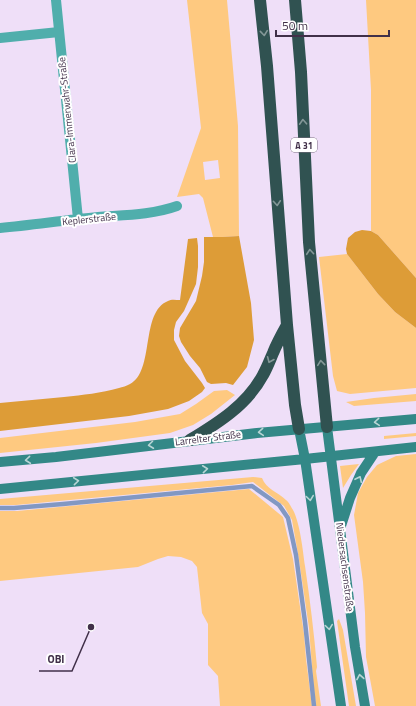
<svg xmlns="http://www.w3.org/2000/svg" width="416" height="706" font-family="'Titillium Web',sans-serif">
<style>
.green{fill:#fec980;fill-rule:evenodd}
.forest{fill:#dd9c37}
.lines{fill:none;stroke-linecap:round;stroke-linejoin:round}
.stream{stroke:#8298c3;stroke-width:4.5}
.street{stroke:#50aeac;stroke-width:10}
.secondary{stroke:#338887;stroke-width:10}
.highway{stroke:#305251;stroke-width:12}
.oneway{stroke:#839797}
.oneway2{stroke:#b8d5d5}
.labels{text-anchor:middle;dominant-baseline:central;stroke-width:4;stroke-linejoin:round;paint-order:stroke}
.shield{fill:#fff;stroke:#7a6e80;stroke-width:1}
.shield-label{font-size:9px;font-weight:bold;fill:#413049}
.street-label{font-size:10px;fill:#413049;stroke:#fff}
.leader{fill:none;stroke:#413049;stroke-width:1.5}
.callout-dot{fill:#413049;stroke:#fff;stroke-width:1.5}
.callout-label{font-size:11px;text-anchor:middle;font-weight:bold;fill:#413049;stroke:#fff;stroke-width:4;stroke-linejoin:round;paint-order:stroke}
</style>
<rect width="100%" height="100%" fill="#efdff8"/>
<path class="green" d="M187 0H227L238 126 239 236 222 237H213L203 198 199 194 177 197 201 128ZM218 160 220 178 205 180 203 162Z
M366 0H416V278L378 235 371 231V90Z
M347 254 378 294 395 312 416 328V388L350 394 337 391 333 376 319 257Z
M227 390 235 395 211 414 193 425 170 433 96 443 0 453V438L135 422 180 414 196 404 214 391Z
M416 394V401L354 406 346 402 374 398Z
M416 433V436L384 439V436Z
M416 454V706H375L366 657 365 613 363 582 354 515 358 493 367 477 377 465 396 456Z
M359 464 351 475 343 488 340 466Z
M253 477 262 478C266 489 278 492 286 500 289 502 291 507 293 510 300 523 303 551 305 566 310 600 314 633 317 667L316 671 321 706H316L313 681 312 667 309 628 299 560 292 520 284 506 253 482 232 485 16 505H0V499Z
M249 489 283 517 293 559 304 634 306 659 312 706H220L218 676 208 665V624L202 613 197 567 192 561 181 557 168 556 158 559 138 567 0 581V511H17Z
M339 619 343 630 356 706H349L337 621Z"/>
<path class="forest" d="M362 230 371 231 378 235 416 278V328L395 312 378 294 347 254 346 249 348 238 355 232Z
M239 236 251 303 254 340 247 367 233 385 226 383 211 384 207 382 200 368 190 356 181 342 179 336 180 328 196 301 202 276 204 262V237H222Z
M197 238 198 246V267L196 284 184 311 176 322 174 330V340L185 361 202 383 205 388 202 392 189 401 168 409 129 416 0 431V403C21 401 43 399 64 397 83 395 101 393 119 388 122 387 127 386 130 384 155 371 140 312 168 301 171 299 176 300 180 300L188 239Z"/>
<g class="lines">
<path class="stream" d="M0 508H14L63 504 252 486 279 505 288 518 296 555 305 622 314 706"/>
<path class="street" d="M56 0 78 219
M0 38 59 32
M0 228C33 225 65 220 98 217 124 215 152 215 177 206"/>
<path class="secondary" d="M327 427 355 647 365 706
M299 429 305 459 341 706
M0 462 56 457 257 433 416 419
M0 489 305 459 416 447
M341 526 350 498 361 473 375 452"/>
<path class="highway" d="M260 0 267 66 287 325 295 405 299 429
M295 0 301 72 309 242 327 427
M190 440C218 423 247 405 263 375 267 368 270 360 273 353 277 343 282 334 287 325"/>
</g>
<defs><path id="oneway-chevron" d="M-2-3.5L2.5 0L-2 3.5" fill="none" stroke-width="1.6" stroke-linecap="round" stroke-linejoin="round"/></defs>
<g class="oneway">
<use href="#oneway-chevron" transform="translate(264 33) rotate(84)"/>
<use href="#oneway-chevron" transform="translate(303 122) rotate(-93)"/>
<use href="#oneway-chevron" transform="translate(277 203) rotate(86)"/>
<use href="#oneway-chevron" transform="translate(310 252) rotate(-95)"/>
<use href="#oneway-chevron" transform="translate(270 360) rotate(113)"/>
<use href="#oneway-chevron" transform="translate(321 363) rotate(-96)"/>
</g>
<g class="oneway2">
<use href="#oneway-chevron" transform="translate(377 422) rotate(175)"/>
<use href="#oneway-chevron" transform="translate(261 432) rotate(175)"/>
<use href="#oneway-chevron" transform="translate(151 445) rotate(173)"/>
<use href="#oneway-chevron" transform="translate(28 460) rotate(174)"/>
<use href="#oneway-chevron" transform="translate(205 469) rotate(-6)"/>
<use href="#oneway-chevron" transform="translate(359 479) rotate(-65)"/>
<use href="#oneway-chevron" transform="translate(76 481) rotate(-6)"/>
<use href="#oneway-chevron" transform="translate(310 498) rotate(82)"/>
<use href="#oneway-chevron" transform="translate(329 627) rotate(82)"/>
<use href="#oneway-chevron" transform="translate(360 677) rotate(-100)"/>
</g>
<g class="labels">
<rect class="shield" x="291" y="138" width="26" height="14" rx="3"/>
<g class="shield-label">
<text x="304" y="145">A 31</text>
</g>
<g class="street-label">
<text transform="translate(67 110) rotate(-96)">Clara-Immerwahr-Straße</text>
<text transform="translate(89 219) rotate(-6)">Keplerstraße</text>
<text transform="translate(208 438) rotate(-7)">Larrelter Straße</text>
<text transform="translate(345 567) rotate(83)">Niedersachsenstraße</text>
</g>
</g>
<path class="leader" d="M91 627L72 671H39"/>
<circle class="callout-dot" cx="91" cy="627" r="4"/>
<g class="callout-label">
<text x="56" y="663">OBI</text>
</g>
<path d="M276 30v6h113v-6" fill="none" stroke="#413049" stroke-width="2"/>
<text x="282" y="30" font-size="12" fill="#413049" stroke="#ffffff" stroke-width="3" paint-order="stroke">50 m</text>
</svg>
